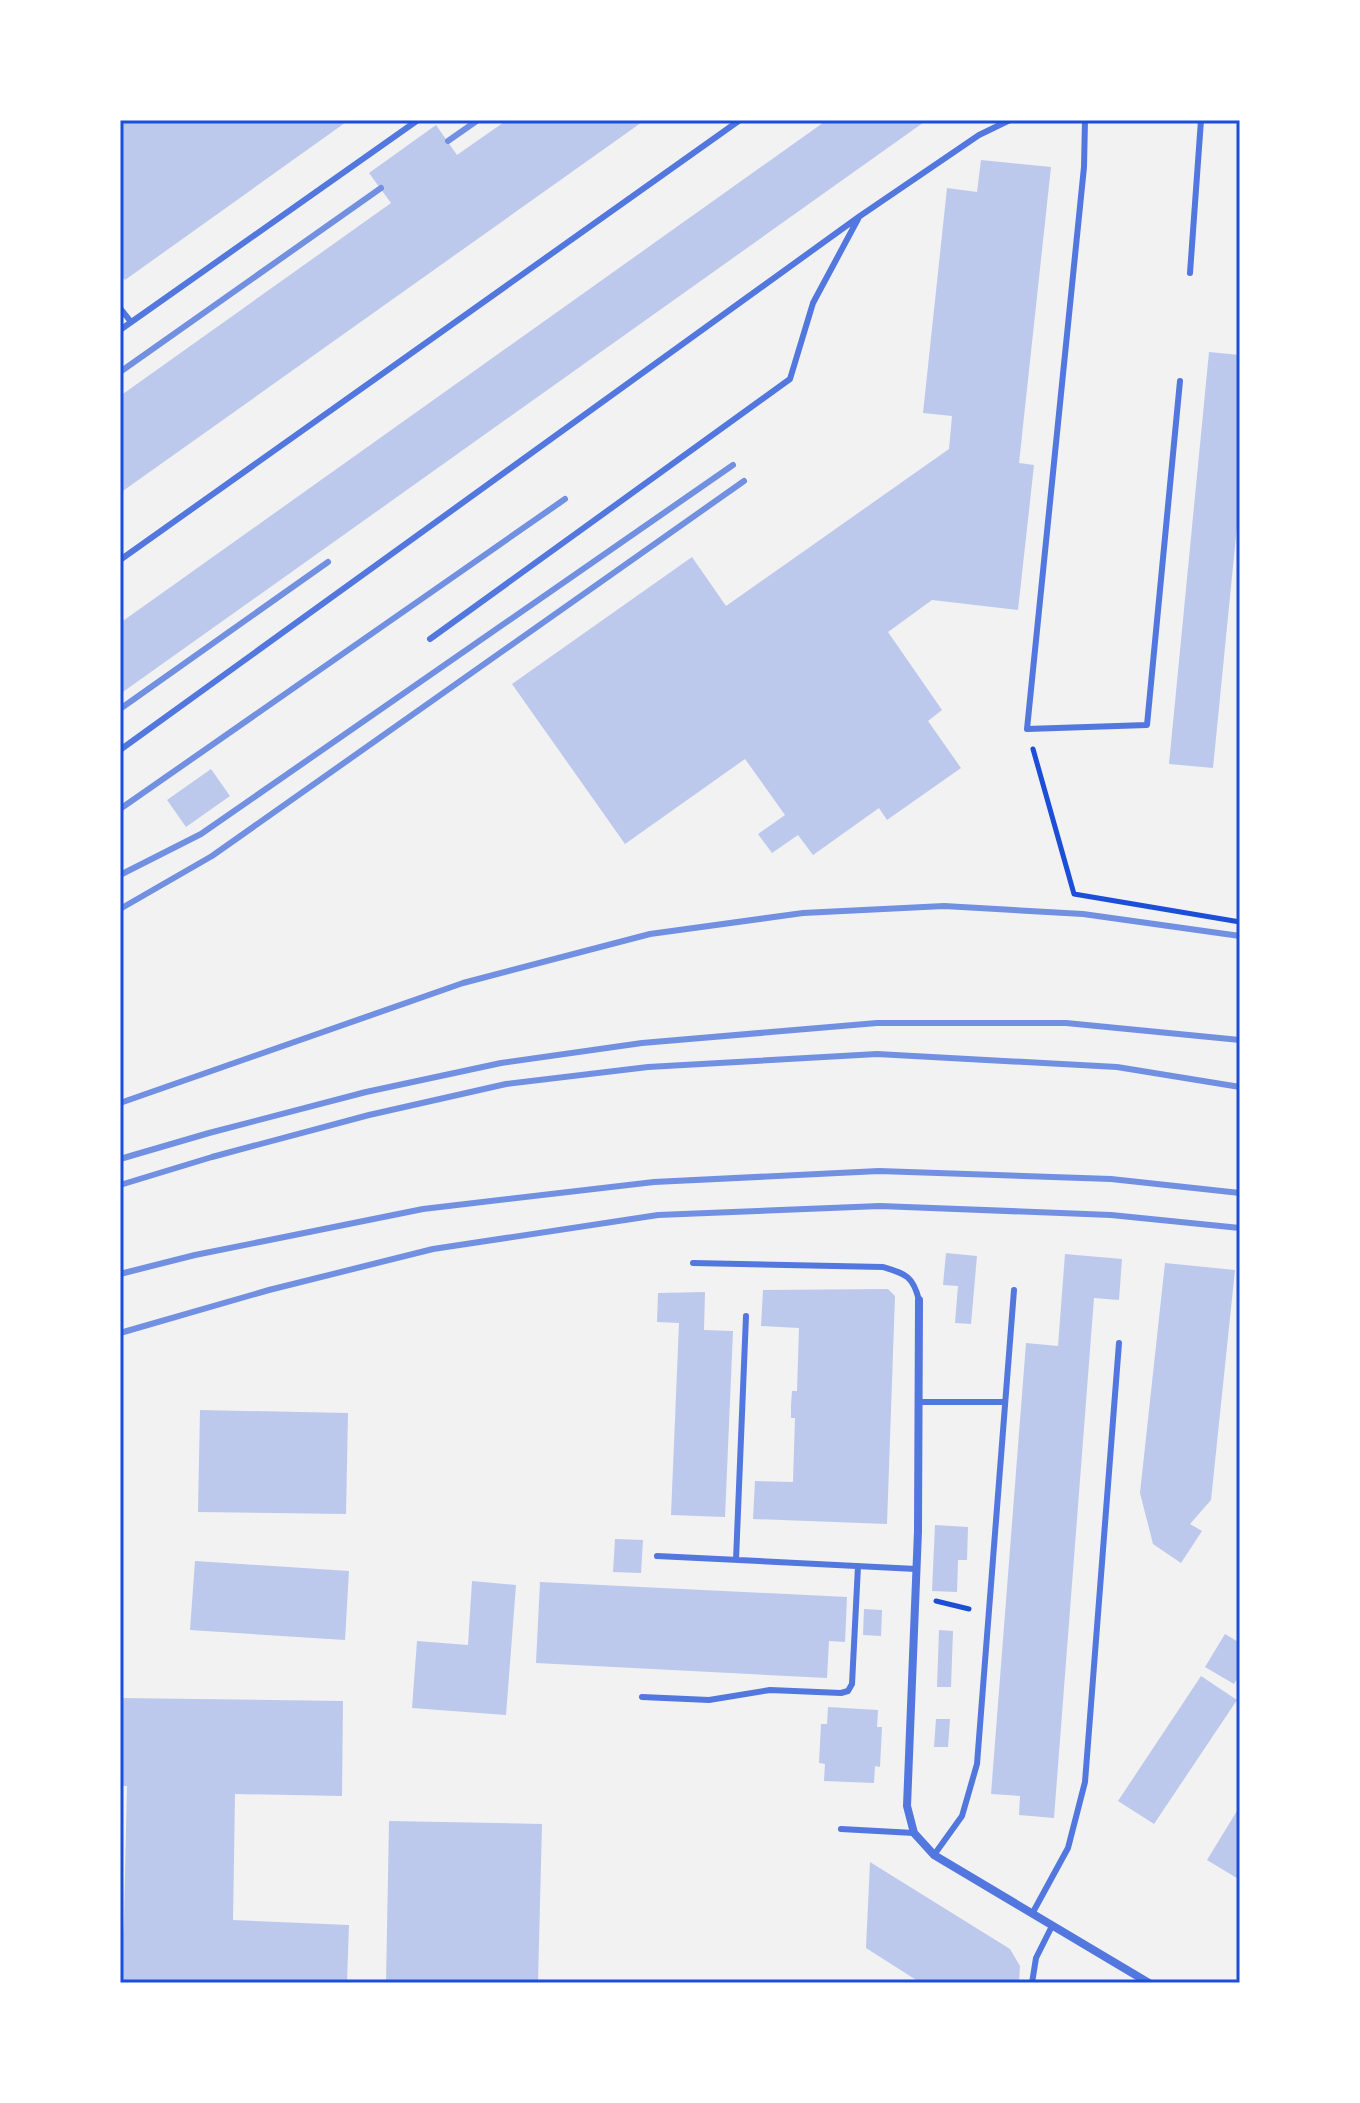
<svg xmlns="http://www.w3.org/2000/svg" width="1360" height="2103" font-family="Overpass,sans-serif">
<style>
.building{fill:#bdc9ec}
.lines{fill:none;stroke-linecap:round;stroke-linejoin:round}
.path{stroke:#1d4ed8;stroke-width:5}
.service{stroke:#5277de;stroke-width:6}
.minor{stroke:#5277de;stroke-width:8}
.rail{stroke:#7290e2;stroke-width:6}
.neatline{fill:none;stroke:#1d4ed8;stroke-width:3}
</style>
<rect width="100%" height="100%" fill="#f2f2f2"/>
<path class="building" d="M120 120H349L125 280 120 274Z
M507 120H645L120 493V396L391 203 369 173 436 125 457 155Z
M827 120H927L120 694V623Z
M981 160 1051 167 1019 463 1034 465 1018 610 932 600 888 632 942 710 928 721 961 768 887 820 879 808 813 855 798 835 772 853 758 834 785 815 745 759 625 844 512 684 692 557 726 606 949 449 952 416 923 413 947 188 977 192Z
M1209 352 1240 355V496L1213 768 1169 764Z
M211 769 230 796 186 827 167 800Z
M946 1253 977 1256 971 1324 955 1323 958 1286 943 1285Z
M1065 1254 1122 1259 1119 1300 1094 1298 1054 1818 1019 1815 1020 1796 991 1794 1026 1343 1058 1346Z
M1165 1263 1235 1270 1211 1500 1190 1524 1202 1531 1181 1563 1153 1544 1140 1493Z
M888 1289 895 1296 887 1524 753 1519 755 1481 793 1482 795 1418H791V1405L792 1391H797L799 1328 761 1326 763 1290Z
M705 1292 704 1330 733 1331 725 1517 671 1515 679 1323 657 1322 658 1293Z
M200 1410 348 1413 346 1514 198 1512Z
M935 1525 968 1527 967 1560H958L957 1592 932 1591Z
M615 1539 643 1540 641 1573 613 1572Z
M195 1561 349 1571 345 1640 190 1630Z
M472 1581 516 1585 506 1715 412 1708 417 1641 468 1645Z
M540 1582 847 1597 845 1642 829 1641 827 1678 536 1663Z
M864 1609 882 1610 881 1636 863 1635Z
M939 1630 953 1631 951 1687H937Z
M1225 1634 1240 1643V1674L1234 1684 1205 1667Z
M1201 1676 1237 1700 1154 1824 1118 1801Z
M120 1698 343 1701 342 1796 235 1794 233 1920 349 1925 347 1983H120L124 1918 127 1786H120Z
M828 1707 878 1710 877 1727H882L880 1767 875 1766 874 1783 824 1781 825 1764 819 1763 821 1724H827Z
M936 1719H950L948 1747H934Z
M1240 1806V1880L1207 1860Z
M389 1821 542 1824 538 1983H386Z
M870 1862 1010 1949 1020 1966 1019 1983H921L866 1948Z"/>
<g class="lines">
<path class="path" d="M1033 749 1074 894 1240 922
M936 1601 969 1609"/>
<path class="service" d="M1085 120 1084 167 1027 729 1147 725 1180 381
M1190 273 1201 120
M120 308 131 322
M120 330 418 120
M120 560 740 120
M430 639 790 379 813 303 858 219
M120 750 860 216 979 135 1010 120
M693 1263 883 1267C906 1274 913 1276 919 1300
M919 1402H1005
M657 1556 916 1569
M736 1560 746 1316
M642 1697 709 1700 770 1690 841 1693 848 1691 852 1684 858 1566
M841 1829 914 1833
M934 1855 962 1816 977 1764 1014 1290
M1032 1914 1068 1848 1085 1782 1119 1343
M1032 1983 1036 1958 1052 1926"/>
<path class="minor" d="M919 1300 918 1531 907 1806 914 1833 934 1855 1149 1983"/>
<path class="rail" d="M448 141 478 120
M120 372 381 188
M120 709 328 562
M120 809 565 499
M120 875 201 834 733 465
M120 909 212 856 744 481
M120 1103 463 983 650 934 803 913 944 906 1083 914 1240 936
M120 1159 209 1133 366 1092 501 1063 642 1043 877 1023H1066L1240 1040
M120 1185 212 1157 369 1115 506 1084 648 1067 877 1054 1117 1067 1240 1087
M120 1274 195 1255 423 1209 654 1182 879 1171 1111 1179 1240 1193
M120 1333 269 1290 433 1249 658 1215 880 1206 1111 1215 1240 1228"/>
</g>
<rect width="1360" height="2103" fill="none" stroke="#ffffff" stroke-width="244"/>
<rect x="122" y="122" width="1116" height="1859" class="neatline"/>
</svg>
